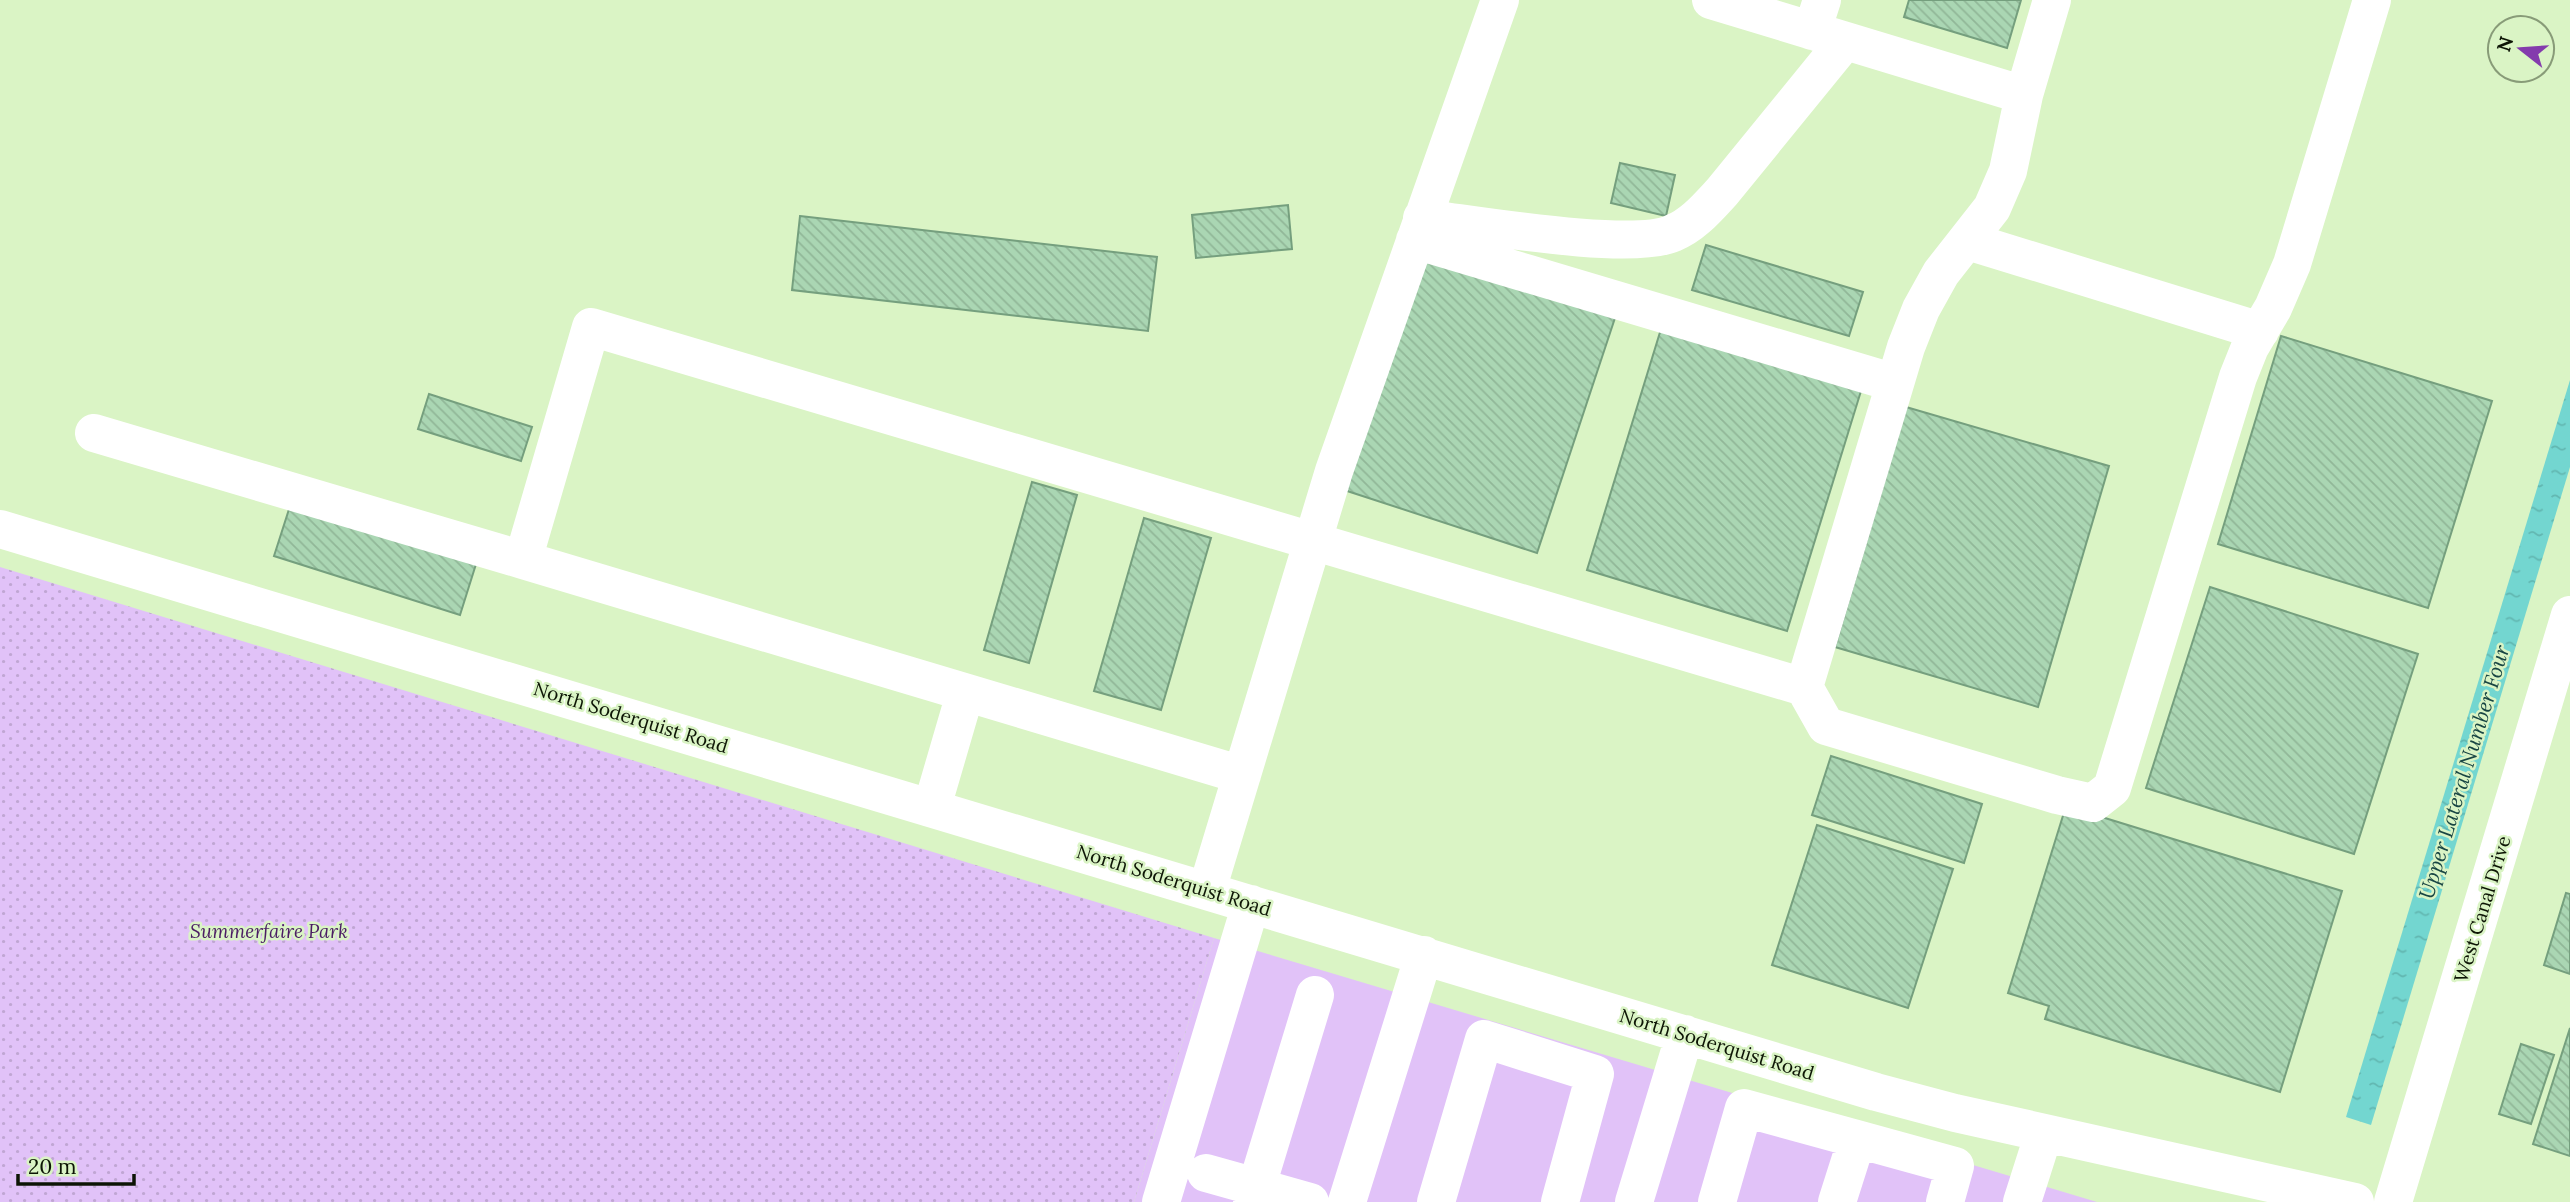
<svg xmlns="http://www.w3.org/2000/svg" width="2570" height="1202" font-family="Lora,serif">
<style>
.grass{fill:#e1c2f8}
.park{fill:url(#park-dots)}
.water{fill:url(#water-ripples)}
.building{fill:url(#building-back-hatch);stroke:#759f7e;stroke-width:2}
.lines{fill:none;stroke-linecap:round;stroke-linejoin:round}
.minor{stroke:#fff;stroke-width:38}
.labels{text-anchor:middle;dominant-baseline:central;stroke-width:5;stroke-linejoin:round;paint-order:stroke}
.street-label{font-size:19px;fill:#0d1505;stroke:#daf4c5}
.park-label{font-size:19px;font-style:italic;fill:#4b1d64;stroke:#daf4c5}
.water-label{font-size:21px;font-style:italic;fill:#184543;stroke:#daf4c5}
</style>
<defs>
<pattern id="park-dots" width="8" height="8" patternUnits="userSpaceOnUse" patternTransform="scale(1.75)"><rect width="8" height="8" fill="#e1c2f8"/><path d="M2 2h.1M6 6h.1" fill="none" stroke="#c0a6d3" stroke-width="1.8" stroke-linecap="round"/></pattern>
<pattern id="water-ripples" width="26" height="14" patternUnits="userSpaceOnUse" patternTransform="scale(1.75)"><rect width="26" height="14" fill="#73d6d0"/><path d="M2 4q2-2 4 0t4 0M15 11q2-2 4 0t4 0" fill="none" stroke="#62b7b1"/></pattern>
<pattern id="building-back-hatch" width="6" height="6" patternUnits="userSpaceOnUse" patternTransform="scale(1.75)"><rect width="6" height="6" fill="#aad6b3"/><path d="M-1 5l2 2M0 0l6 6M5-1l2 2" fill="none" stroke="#91b798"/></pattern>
</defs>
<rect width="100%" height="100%" fill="#daf4c5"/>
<path class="grass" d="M1214 938 2097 1202H1134Z"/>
<path class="park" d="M0 567 1214 938 1134 1202H0Z"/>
<path class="water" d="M2570 380V467L2371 1125 2346 1117Z"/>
<path class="building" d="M1909 0H2021L2007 48 1904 17Z
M1620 163 1675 175 1666 216 1611 203Z
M1288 205 1292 249 1196 258 1192 215Z
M800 216 1157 257 1148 331 792 290Z
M1706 245 1863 292 1849 336 1692 290Z
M1416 252 1615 318 1537 553 1338 488Z
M1661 329 1861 391 1787 631 1587 570Z
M2281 336 2492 401 2428 608 2218 544Z
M429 394 532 427 521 461 418 429Z
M1906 407 2109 466 2038 707 1835 647Z
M1032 482 1077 495 1029 663 984 650Z
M291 503 477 561 460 615 274 556Z
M1144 518 1211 538 1161 710 1094 691Z
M2210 587 2418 654 2354 854 2146 788Z
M1831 756 1982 804 1964 863 1812 815Z
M2066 806 2342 891 2280 1092 2045 1019 2049 1006 2008 993Z
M1817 825 1953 869 1908 1008 1772 965Z
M2566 893 2570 894V974L2544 965Z
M2570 1028V1156L2533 1144Z
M2521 1044 2554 1055 2531 1124 2499 1114Z"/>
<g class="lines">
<path class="minor" d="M1711 0 2024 95 2052 0
M1812 31 1822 0
M1422 218C1473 224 1632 252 1673 233 1693 225 1708 207 1722 192L1845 41
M1415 240 1895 383
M1968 241 2260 331
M94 433 523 560
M0 529 1876 1092 1955 1113 2355 1202
M1804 687 1826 726 2057 795 2093 803 2112 788 2238 377 2250 347 2273 308 2292 264 2372 0
M1242 775 523 560 591 327 1804 687 1906 347 1921 309 1941 273 1992 208 2008 171 2024 95
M932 807 965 694
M1207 890 1334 471 1500 0
M1857 1139 1955 1166 1945 1202
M1206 1173 1310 1202
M1161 1202 1251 904
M1252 1202 1315 995
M1347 1202 1424 955
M1436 1202 1484 1039 1595 1074 1560 1202
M1634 1202 1685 1034
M1717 1202 1744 1108 1857 1139 1837 1202
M2022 1202 2044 1133
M2393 1202 2570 615"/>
</g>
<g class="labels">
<g class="street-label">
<text transform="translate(631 717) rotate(17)">North Soderquist Road</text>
<text transform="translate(1174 880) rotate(17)">North Soderquist Road</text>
<text transform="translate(2482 909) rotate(-73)">West Canal Drive</text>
<text transform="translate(1717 1044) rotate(17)">North Soderquist Road</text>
</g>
<g class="park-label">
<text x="269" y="931">Summerfaire Park</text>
</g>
<g class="water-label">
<text transform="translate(2464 772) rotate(-73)">Upper Lateral Number Four</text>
</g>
</g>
<g transform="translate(2521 49) rotate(287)"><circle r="33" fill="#daf4c5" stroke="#889b78" stroke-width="2"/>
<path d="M0-5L12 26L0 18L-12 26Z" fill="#843bad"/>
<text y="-10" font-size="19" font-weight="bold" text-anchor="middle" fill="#0d1505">N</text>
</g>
<path d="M18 1174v10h116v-10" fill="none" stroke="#0d1505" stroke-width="3.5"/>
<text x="28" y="1174" font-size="21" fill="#0d1505" stroke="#daf4c5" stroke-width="5" paint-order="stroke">20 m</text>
</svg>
